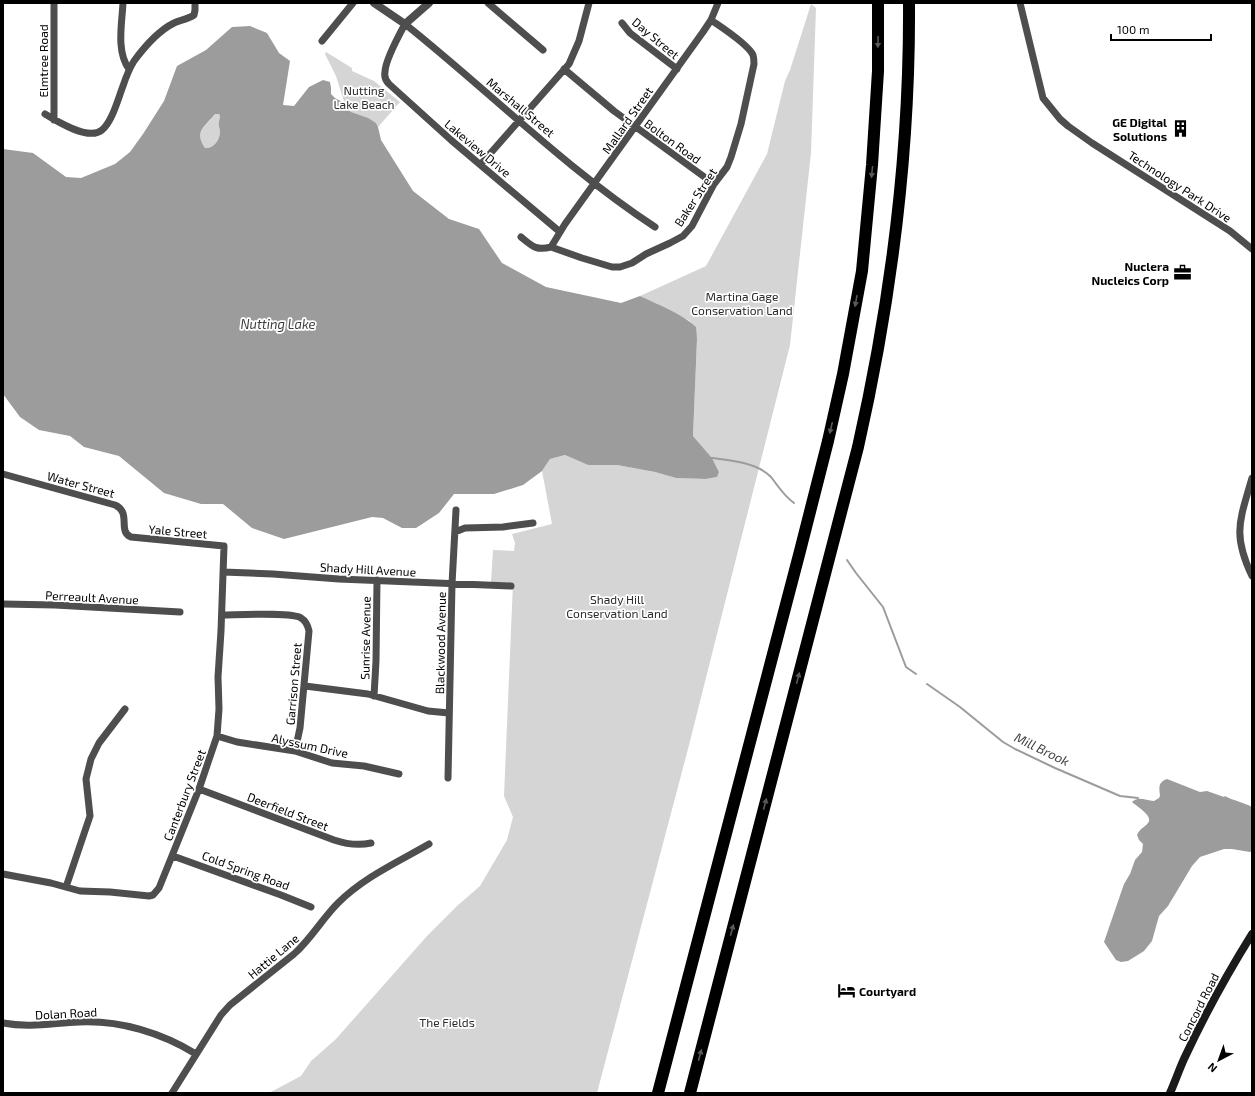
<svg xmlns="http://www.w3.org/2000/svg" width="1255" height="1096" font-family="'Exo 2',sans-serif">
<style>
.green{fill:#d5d5d5}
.water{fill:#9c9c9c;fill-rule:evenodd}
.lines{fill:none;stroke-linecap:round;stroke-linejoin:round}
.stream{stroke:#9c9c9c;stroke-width:2}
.minor{stroke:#4e4e4e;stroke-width:7}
.tertiary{stroke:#4e4e4e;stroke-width:8}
.secondary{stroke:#1b1b1b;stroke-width:8}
.motorway{stroke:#000;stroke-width:12}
.oneway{fill:#595959}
.labels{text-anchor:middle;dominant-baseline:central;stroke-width:3.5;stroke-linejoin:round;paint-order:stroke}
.street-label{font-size:12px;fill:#000;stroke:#fff}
.park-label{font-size:12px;fill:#2c2c2c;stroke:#fff}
.poi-label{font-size:12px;font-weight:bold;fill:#000;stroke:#fff;text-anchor:end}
.water-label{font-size:13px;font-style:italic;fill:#3d3d3d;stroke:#fff}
</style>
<rect width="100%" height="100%" fill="#fff"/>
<path class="green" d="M811 4 816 8 811 153 790 345 688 749 597 1093H269L301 1076 311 1061 336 1039 427 936 457 906 480 886 507 840 513 817 504 796 513 583 491 582 493 550 514 551 515 543 512 534 552 524 542 471 550 459 565 455 588 465H617L655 472 676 478 706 479 717 477 719 472 712 458 693 436 697 339 690 321 662 306 640 296 706 266 767 154 785 81 790 70Z
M326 52 352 68V71L374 81 400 102 378 127 376 123 351 112 346 108 336 76 325 54Z
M215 114H218L220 115C220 118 219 120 219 122 218 125 220 129 220 132 220 140 213 149 205 148 193 131 206 127 215 114Z"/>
<path class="water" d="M250 26 267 33 279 53 290 61 283 105 294 106 309 87 323 80 330 82 331 88V94L335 98 346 104V108L351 112 368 118 376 123 378 127 381 140 413 191 449 219 479 229 502 263 546 287 621 303 640 296C659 305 681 313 696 327L697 339 693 436 712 458 719 472 717 477 706 479 676 478 655 472 617 465H588L565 455 550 459 542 471 523 485 494 494H454L439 513 416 528H402L383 518 372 517 284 539 252 528 223 504H201L164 493 119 456 84 447 70 436 39 430 20 417 3 394V149L33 153 66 177 81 178 115 164 130 152 143 134 164 101 177 66 206 50 232 27ZM215 114H218L220 115C220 118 219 120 219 122 218 125 220 129 220 132 220 140 213 149 205 148 193 131 206 126 215 114Z
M1167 779 1200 792 1207 791 1224 797 1225 796C1234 801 1243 802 1252 807V851L1250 852 1232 849H1224L1200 857 1192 866 1168 906 1159 916 1152 941 1144 951 1128 961 1121 962 1116 960 1104 942 1124 884 1130 874 1135 860 1142 852 1143 844 1139 840 1137 835C1140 828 1144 828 1148 823 1154 816 1136 806 1132 802 1138 796 1145 800 1154 801L1159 798 1160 796C1159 788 1158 782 1167 779Z"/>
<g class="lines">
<path class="stream" d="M712 458C730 460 758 463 771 477 778 486 784 496 794 503
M847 560 856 573 883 607 906 667 916 674
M927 684 960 707 1003 742 1015 749 1055 768 1120 796 1138 798"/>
<path class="minor" d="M54 3V120
M123 3C122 23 116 52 129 69
M488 3 543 50
M1020 3 1043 98 1060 119 1068 126 1092 143 1230 231 1252 249
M622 23 630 33 677 69
M322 41 353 3
M564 69 614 111 714 184
M45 114C58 122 89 141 102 130 112 122 118 99 123 86 126 77 129 69 134 61 145 46 158 31 174 23 181 20 188 19 194 15L195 10V3
M481 164 569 64 579 41 589 3
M560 232 451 140 389 84C386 81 384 77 385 72 385 61 399 35 405 24 489 91 565 168 655 227
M521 237C532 246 536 251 551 247
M551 247 582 258 612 267H620L632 263 646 254 670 243 683 236 692 226 714 184 727 167 731 157 741 124 754 64C754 61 754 58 753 55 748 44 721 27 711 20
M551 247 565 224 703 32 711 20 718 3
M3 474 115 505C132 513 117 531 131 537L224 546 221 631 218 677 219 709 217 736 199 789 159 888 153 895 149 896 110 892 80 891 51 883 3 874
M1252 478C1240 520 1232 534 1252 576
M455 532 465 528 503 527 533 523
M223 572 273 574 339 579 511 586
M3 604 55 605 180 612
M222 615C236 615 292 612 301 618 306 621 308 626 309 631L300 728 295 751
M305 686 368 694 428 711 449 713
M374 696 376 661 377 580
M217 736 237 742 295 751 332 763 364 766 399 774
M448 778 452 584 456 510
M199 789 334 840C346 844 358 846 371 843
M173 856 281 895 311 907
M66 887 90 816 86 779 91 759 99 743 125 709
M3 1023C30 1028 53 1023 79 1022 120 1020 162 1033 196 1054
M172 1093 221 1015 230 1005 294 954C311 939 322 919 338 903 364 877 398 862 429 844"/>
<path class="tertiary" d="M374 3 405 24 429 3"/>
<path class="secondary" d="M1170 1093C1175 1082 1179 1070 1184 1059 1204 1016 1227 974 1252 934"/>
<path class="motorway" d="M658 1093 800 551 828 441 843 374 862 271 872 165 878 71V3
M690 1093 858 447C891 301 910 153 909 3"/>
</g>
<defs><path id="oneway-solid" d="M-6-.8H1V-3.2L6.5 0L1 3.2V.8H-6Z"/></defs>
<g class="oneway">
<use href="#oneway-solid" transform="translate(878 42) rotate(91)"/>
<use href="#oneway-solid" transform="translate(872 172) rotate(96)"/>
<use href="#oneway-solid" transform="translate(856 301) rotate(100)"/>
<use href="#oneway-solid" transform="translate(831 428) rotate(103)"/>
<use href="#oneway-solid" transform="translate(798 678) rotate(-75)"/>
<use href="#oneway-solid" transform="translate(765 804) rotate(-75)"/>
<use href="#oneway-solid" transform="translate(732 930) rotate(-75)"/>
<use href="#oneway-solid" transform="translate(700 1055) rotate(-75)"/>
</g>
<defs>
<symbol id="building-bare" viewBox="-9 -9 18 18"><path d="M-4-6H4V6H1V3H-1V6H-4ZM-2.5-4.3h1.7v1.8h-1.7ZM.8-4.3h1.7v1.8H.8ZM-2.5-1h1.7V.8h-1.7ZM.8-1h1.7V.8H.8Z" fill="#000" stroke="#fff" stroke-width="2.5" paint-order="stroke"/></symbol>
<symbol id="office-bare" viewBox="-9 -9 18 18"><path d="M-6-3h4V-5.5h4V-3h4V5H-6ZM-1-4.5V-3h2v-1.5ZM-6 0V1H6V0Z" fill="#000" stroke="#fff" stroke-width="2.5" paint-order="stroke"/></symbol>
<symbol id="hotel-bare" viewBox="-9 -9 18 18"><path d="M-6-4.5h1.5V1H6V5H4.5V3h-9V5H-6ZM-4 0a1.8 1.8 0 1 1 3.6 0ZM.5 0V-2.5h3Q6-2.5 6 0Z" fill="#000" stroke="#fff" stroke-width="2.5" paint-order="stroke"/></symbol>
</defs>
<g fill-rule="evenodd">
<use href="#building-bare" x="1168" y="116" width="25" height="25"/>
<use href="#office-bare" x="1170" y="260" width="25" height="25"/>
<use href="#hotel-bare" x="834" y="978" width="25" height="25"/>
</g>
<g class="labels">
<g class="street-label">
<text transform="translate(656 38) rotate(40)">Day Street</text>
<text transform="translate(43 61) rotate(-90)">Elmtree Road</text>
<text transform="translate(521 107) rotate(40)">Marshall Street</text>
<text transform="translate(627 120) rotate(-55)">Mallard Street</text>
<text transform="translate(673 141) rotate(36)">Bolton Road</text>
<text transform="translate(478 148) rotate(40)">Lakeview Drive</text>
<text transform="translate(1180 186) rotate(33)">Technology Park Drive</text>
<text transform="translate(695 197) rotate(-57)">Baker Street</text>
<text transform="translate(81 484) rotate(15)">Water Street</text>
<text transform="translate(178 531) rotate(5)">Yale Street</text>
<text transform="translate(368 569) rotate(3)">Shady Hill Avenue</text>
<text transform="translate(92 597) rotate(3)">Perreault Avenue</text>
<text transform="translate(365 638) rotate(-89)">Sunrise Avenue</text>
<text transform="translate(440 643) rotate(-89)">Blackwood Avenue</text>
<text transform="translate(293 684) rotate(-85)">Garrison Street</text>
<text transform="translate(310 745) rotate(12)">Alyssum Drive</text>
<text transform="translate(184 795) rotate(-69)">Canterbury Street</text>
<text transform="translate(288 811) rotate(21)">Deerfield Street</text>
<text transform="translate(246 870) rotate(20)">Cold Spring Road</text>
<text transform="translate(273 956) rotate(-40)">Hattie Lane</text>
<text transform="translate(1198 1007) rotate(-63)">Concord Road</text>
<text transform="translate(66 1013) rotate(-3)">Dolan Road</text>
</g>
<g class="park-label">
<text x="364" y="90">Nutting<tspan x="364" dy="14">Lake Beach</tspan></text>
<text x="742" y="296">Martina Gage<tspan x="742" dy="14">Conservation Land</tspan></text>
<text x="617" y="599">Shady Hill<tspan x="617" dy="14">Conservation Land</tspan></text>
<text x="447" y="1022">The Fields</text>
</g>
<g class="poi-label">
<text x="1167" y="122">GE Digital<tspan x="1167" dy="14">Solutions</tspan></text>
<text x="1169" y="266">Nuclera<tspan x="1169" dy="14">Nucleics Corp</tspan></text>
<text x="859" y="991" text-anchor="start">Courtyard</text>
</g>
<g class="water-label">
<text x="278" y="324">Nutting Lake</text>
<text transform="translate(1042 749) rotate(26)">Mill Brook</text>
</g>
</g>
<rect width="1255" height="1096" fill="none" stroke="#000000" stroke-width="8"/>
<g transform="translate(1219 1060) rotate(221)" stroke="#ffffff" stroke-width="3" paint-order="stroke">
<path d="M0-3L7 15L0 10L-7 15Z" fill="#000000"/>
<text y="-6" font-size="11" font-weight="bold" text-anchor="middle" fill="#000000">N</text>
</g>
<path d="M1111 34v6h100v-6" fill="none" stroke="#000000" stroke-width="2"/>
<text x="1117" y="34" font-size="12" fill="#000000" stroke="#ffffff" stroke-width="3" paint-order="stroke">100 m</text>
</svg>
